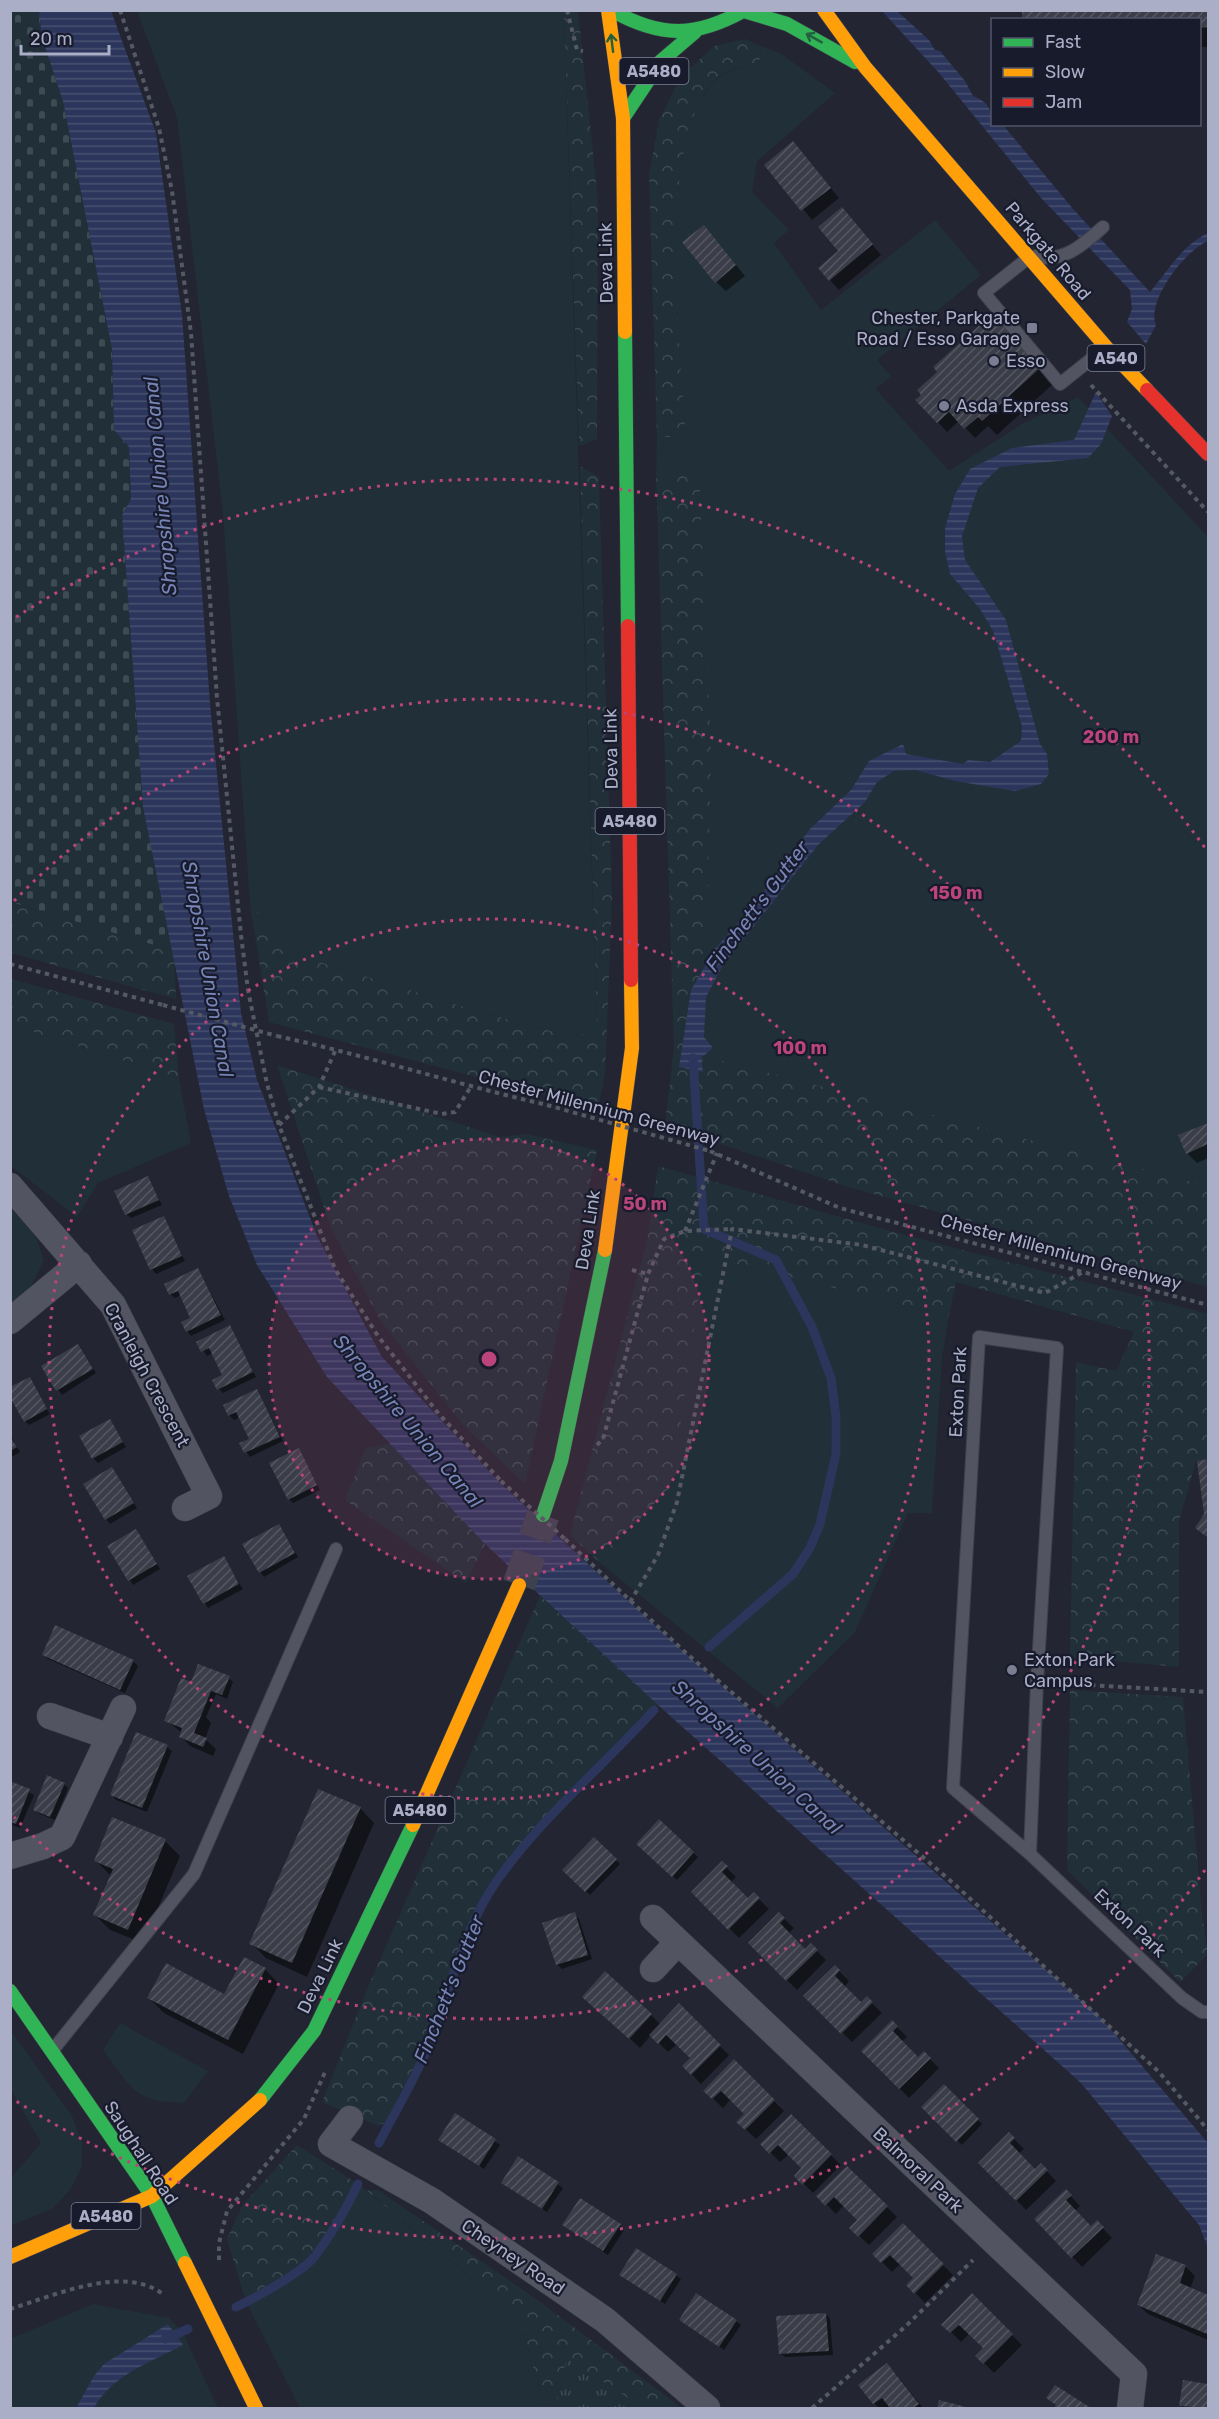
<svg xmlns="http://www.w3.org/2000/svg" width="1219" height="2419" font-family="Rubik,sans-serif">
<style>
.green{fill:#202f38}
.forest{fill:url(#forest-crowns)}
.cemetery{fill:url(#cemetery-stones)}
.park{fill:url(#park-tufts)}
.water{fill:url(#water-rules)}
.shadow{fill:#0007}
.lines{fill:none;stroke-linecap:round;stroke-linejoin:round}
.stream{stroke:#2c355b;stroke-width:9}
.building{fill:url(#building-hatch)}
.primary-tunnel{stroke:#3e4150;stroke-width:33;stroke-dasharray:33 16;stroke-linecap:butt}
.lane-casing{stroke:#3f414c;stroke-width:14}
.street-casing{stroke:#3f414c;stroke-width:27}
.fast-casing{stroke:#3f414c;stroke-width:15}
.slow-casing{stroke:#3f414c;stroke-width:15}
.jam-casing{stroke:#3f414c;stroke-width:15}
.path{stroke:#555964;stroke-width:4;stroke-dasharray:4.5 4.5;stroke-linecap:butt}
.lane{stroke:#525561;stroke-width:12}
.street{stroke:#525561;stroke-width:26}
.fast{stroke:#30b455;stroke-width:14}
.slow{stroke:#ff9f0a;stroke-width:14}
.jam{stroke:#e5322d;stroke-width:14}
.path-bridge{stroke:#555964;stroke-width:4;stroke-dasharray:4.5 4.5;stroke-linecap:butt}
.oneway{stroke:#22603e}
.ring{fill:none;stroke:#bb457b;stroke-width:3;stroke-dasharray:3 6}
.poi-dot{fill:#7b7e92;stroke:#171b2c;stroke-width:2}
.labels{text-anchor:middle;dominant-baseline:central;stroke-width:4.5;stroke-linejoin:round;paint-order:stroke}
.shield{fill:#171b2c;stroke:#7e8298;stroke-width:1.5}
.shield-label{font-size:16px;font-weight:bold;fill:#aaaec6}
.street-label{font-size:18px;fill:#aaaec6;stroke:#171b2c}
.poi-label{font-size:18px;fill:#aaaec6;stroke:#171b2c;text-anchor:start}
.water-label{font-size:20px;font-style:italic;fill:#7784b6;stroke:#171b2c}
.centre{fill:#bb457b;stroke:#171b2c;stroke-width:3}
.ring-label{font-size:18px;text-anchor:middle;font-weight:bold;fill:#bb457b;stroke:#171b2c;stroke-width:4.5;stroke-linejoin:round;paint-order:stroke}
</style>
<defs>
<pattern id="forest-crowns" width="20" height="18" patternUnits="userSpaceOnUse" patternTransform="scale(1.5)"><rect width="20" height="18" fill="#202f38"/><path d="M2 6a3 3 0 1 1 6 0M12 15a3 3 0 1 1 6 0" fill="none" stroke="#3e4b53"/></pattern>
<pattern id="cemetery-stones" width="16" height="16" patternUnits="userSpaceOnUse" patternTransform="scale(1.5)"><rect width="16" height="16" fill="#202f38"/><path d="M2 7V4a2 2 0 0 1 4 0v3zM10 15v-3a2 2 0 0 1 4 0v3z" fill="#3e4b53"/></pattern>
<pattern id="park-tufts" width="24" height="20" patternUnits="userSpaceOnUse" patternTransform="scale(1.5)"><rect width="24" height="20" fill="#202f38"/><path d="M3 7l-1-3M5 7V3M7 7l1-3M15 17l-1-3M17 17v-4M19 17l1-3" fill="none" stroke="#3e4b53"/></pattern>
<pattern id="water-rules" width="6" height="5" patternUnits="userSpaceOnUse" patternTransform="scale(1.5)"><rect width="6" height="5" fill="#2c355b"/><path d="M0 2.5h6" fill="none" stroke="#485071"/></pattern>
<pattern id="building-hatch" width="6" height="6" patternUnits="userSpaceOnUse" patternTransform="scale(1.5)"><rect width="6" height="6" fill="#3b3e49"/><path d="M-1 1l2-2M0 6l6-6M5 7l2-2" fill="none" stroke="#555762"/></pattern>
</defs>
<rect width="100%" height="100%" fill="#232632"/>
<path class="green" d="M561 10 564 16 597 1030 572 1037 467 1008 304 957 250 905 223 514 177 118 137 11Z
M758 45 780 53 835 93 757 161 752 192 789 230 774 243 821 310 935 220 981 275 877 360 891 376 876 389 949 471 1022 424 1078 397 1208 537V1196L704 1056 699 472H656L657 437H686C681 363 649 107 730 71 737 67 749 68 757 67L762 53Z
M11 1025 179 1078 191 1143 98 1183 77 1217 11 1166Z
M11 1204C30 1218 37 1238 44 1260L31 1286 11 1304Z
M704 1255 949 1316 942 1358 932 1513H908L855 1632 778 1708 599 1562 672 1485Z
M120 2023 208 2071 184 2103C133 2102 132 2088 103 2050Z
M11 2031 72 2116 82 2143V2166L70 2190 53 2208 11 2226V2178L41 2143 11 2090Z
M358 2184 519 2318 545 2408H300L246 2302 314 2259Z
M93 2304 169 2318 182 2331 218 2408H11L10 2339Z"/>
<path class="forest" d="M561 11H578L598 200 597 439 579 446 564 16Z
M745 39 758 45 762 53 757 67C749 68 737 67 730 70 649 107 682 363 686 437H657L649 175 659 120 681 77 714 46Z
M580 466 599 477 612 899 605 1075 597 1112 559 1099 269 1022 250 905 304 957 467 1008 572 1037 597 1030Z
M656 472H699L711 751 704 1056 1208 1186V1287L845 1186 665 1125 674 1048Z
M10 902 174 951 176 999 11 953Z
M11 979 174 1024 179 1078 11 1025Z
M277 1065 500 1137 526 1134 597 1150 525 1484 463 1425 380 1320 330 1226Z
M658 1166 894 1232 1208 1314V1459L1196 1461 1179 1521V1667L1070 1657 1076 1362 1116 1371 1134 1332 956 1282 949 1316 704 1256 672 1485 599 1562 570 1535 648 1236Z
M391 1443 485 1544 466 1583 345 1500 366 1448Z
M540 1596 658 1705C610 1768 540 1815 496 1882 464 1931 451 1988 430 2042 420 2070 403 2096 389 2123L376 2125 322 2102 371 1980Z
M1070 1690 1183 1697 1202 1915 1208 1954 1180 1982 1067 1870Z
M297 2145 358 2184 344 2213 314 2259 246 2302 227 2239 242 2206Z
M366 2190H378L539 2301 682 2408H643L569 2360 557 2384 559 2408H545L519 2318Z"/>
<path class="cemetery" d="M10 11H39L42 38 63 101 112 349 114 430 129 447 131 499 122 515 143 806 174 951 11 902Z"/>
<path class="park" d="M568 2359 643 2408H559L557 2384Z"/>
<path class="water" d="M39 11H111L156 133 182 315 210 704 241 1013 257 1080 317 1236 382 1357 501 1484 696 1663 1101 2018 1208 2143V2248L1199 2225 1081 2083 658 1705 485 1544 327 1377 257 1265 229 1196 204 1109 143 807 122 515 131 499 129 447 114 430 112 349 63 101 42 38Z
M882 11H897L929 40 935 50 940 51 965 81 973 96C987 101 992 109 992 124L1003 125 1073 209 1150 292C1169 270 1181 246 1208 233V241C1186 250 1146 300 1156 325L1146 344 1127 322 1132 309 1130 290 1042 199 939 73Z
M1096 392 1112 416 1101 444 1088 458 1000 467 978 488 962 536 965 560 1006 620 1040 744 1047 754 1049 774 1041 784 1015 791 955 781 916 770 894 771 877 782 865 802 818 845 723 965 706 997 704 1037 713 1048 701 1058 703 1072 679 1067 691 990 715 949 756 902 810 829 851 790 869 761 903 744 906 754 963 764 968 760 990 762 1021 741 1022 726 993 631 980 609 950 574 945 551V528L955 494 970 469 1012 448 1074 440Z
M168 2324 183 2345C151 2362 112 2375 94 2408H76L94 2376 104 2364Z"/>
<path class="shadow" d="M1023 10H1208V47H1200V20Z
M793 143 839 198 812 220 766 165Z
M851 219 881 255 839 290 830 280Z
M713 237 745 276 726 291 716 282Z
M992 316 1054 383 997 435 988 426 975 438 959 421 947 432 938 422 939 372Z
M1208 1124V1158L1197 1163 1187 1153 1180 1136Z
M148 1178 162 1205 131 1218 126 1214Z
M163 1218 185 1261 156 1274 152 1269Z
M198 1269 225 1320 191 1336 187 1331 192 1318 181 1295 175 1298 170 1294Z
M230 1327 256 1377 223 1393 219 1389 224 1376 213 1353 207 1356 198 1342Z
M78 1346 96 1373 62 1395 43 1367Z
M29 1379 50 1414 29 1425 25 1421Z
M257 1391 283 1441 250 1457 241 1444 251 1439 240 1417 234 1420 229 1415Z
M110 1421 126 1447 98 1463 93 1458Z
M10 1434 20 1452 10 1458Z
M299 1450 320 1490 293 1503 289 1499Z
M1208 1461V1539L1197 1527 1205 1514 1198 1462Z
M112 1469 137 1508 110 1524 106 1519Z
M279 1526 298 1557 264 1577 260 1572Z
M135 1530 160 1569 133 1585 109 1546Z
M223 1557 243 1589 208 1608 189 1576Z
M44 1655 133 1661 138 1666 125 1693 48 1659Z
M229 1678 233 1682 227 1699 216 1694 206 1717 211 1723 205 1739 216 1749 213 1756 190 1746 181 1736 182 1733 166 1720 191 1684Z
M167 1747 172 1751 147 1812 116 1800 112 1795Z
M10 1782 34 1795 20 1828 10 1824Z
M64 1784 68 1788 55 1820 40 1814 35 1809Z
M360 1808 374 1823 307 1977 266 1958 251 1943Z
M659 1822 698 1857 677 1880 638 1844Z
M594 1839 620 1864 590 1895 564 1870Z
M165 1841 180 1856 143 1943 110 1930 95 1915 111 1876 96 1861Z
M722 1863 736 1877 731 1882 748 1900 754 1894 769 1909 739 1938 693 1892Z
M574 1914 579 1919 592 1959 562 1969 557 1964Z
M779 1914 794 1928 788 1934 805 1951 811 1945 826 1960 797 1990 750 1943Z
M835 1967 849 1981 844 1987 861 2004 867 1998 882 2013 852 2042 805 1996Z
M265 1969 279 1984 243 2054 164 2013 149 1998 224 1996Z
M594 2006 651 2015 661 2025 679 2006 729 2055 701 2084 684 2066 692 2058 677 2044 668 2052 651 2035 640 2048Z
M892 2022 907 2037 901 2042 918 2059 924 2053 939 2068 909 2098 863 2051Z
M734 2061 784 2111 756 2139 738 2122 746 2114 731 2099 723 2108 705 2091Z
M944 2086 982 2124 962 2145 924 2107Z
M456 2115 500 2145 484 2169 445 2144Z
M791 2116 841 2165 813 2193 796 2176 803 2168 789 2154 780 2162 762 2144Z
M1009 2134 1024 2149 1018 2154 1035 2172 1041 2165 1056 2181 1026 2210 980 2163Z
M519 2158 563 2188 547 2212 507 2187Z
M847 2168 897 2217 869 2245 851 2228 859 2220 844 2205 836 2214 818 2196Z
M1066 2191 1080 2206 1075 2211 1091 2228 1097 2222 1112 2238 1082 2267 1036 2219Z
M620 2225 624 2230 608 2255 569 2229Z
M903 2225 953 2275 925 2303 908 2285 915 2278 901 2263 892 2272 874 2254Z
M1185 2266 1195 2276 1190 2289 1208 2297V2340L1148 2314 1138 2305Z
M676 2275 681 2279 665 2304 625 2279Z
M972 2295 1022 2345 994 2373 977 2356 985 2348 970 2333 961 2342 944 2325Z
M826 2314 830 2319 833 2355 785 2357 780 2353Z
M681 2320 736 2321 741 2325 724 2350Z
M887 2365 896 2374 923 2408H879L874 2403 860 2386Z
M1184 2382 1208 2386V2408H1183L1180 2405Z"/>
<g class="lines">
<path class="stream" d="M693 1058 704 1229 776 1260 812 1327 831 1378 836 1417V1454L820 1524 810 1548 793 1574 709 1647
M379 2143C396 2110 417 2076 430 2042 451 1988 463 1930 496 1882 541 1818 602 1767 654 1710
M236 2307C255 2298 303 2272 315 2256 332 2234 346 2209 358 2184
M165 2339 188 2329"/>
</g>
<path class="building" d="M1022 10H1208V27L1200 28V20H1022Z
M793 141 831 188 801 211 764 165Z
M842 207 873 244 829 281 818 268 838 251 818 227Z
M704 225 736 265 715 283 682 242Z
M992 314 1041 367 982 421 978 417 964 429 949 412 937 423 915 400 921 395 917 390 937 372 933 367Z
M1208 1123V1144L1186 1154 1178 1135Z
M148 1176 159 1200 125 1215 114 1191Z
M164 1216 182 1256 150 1270 132 1230Z
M198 1268 221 1315 186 1332 181 1322 190 1318 178 1291 169 1295 164 1284Z
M230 1325 253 1372 217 1390 212 1380 222 1375 209 1348 201 1352 196 1342Z
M78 1344 93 1369 56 1391 41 1366Z
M30 1377 47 1409 24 1422 10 1397V1387Z
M257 1389 280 1437 244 1453 239 1443 249 1439 236 1412 228 1416 223 1405Z
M110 1419 123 1442 92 1459 79 1436Z
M10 1436 17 1447 10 1451Z
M299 1448 317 1485 288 1500 269 1463Z
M1208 1459V1538L1195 1528 1204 1514 1197 1461Z
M112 1467 134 1503 105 1520 83 1484Z
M279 1524 295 1553 259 1573 242 1544Z
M136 1529 157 1564 128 1581 107 1546Z
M224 1556 239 1584 203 1604 187 1576Z
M55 1625 134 1660 120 1690 42 1655Z
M198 1664 230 1676 222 1695 211 1691 194 1733 207 1738 203 1747 179 1737 182 1728 164 1721 181 1678 191 1682Z
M136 1732 168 1745 142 1808 110 1795Z
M47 1775 65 1783 50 1817 33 1810Z
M10 1781 30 1789 16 1824 10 1822Z
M318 1789 361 1807 292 1963 249 1944Z
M112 1817 166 1839 128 1930 93 1915 113 1869 94 1861Z
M659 1819 694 1852 672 1877 636 1844Z
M594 1837 617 1859 585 1892 562 1870Z
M722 1861 728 1866 722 1872 748 1898 754 1892 760 1898 728 1930 691 1892Z
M575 1912 588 1955 556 1965 542 1923Z
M779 1912 785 1918 780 1923 805 1949 811 1943 818 1950 786 1981 748 1943Z
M244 1957 266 1968 228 2040 147 1998 166 1963 224 1994Z
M835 1965 840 1970 835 1976 861 2002 867 1996 873 2002 841 2034 803 1996Z
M605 1971 652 2014 629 2039 582 1997Z
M679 2003 721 2045 691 2075 682 2066 690 2058 666 2035 658 2044 649 2035Z
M892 2020 898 2026 893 2031 918 2057 924 2051 931 2058 899 2089 861 2051Z
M734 2059 775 2100 745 2130 736 2122 744 2114 721 2091 712 2099 703 2091Z
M944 2084 979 2119 956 2142 921 2107Z
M455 2113 496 2139 479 2166 438 2140Z
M791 2114 832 2154 802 2185 794 2176 801 2168 778 2145 769 2154 760 2144Z
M1009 2132 1015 2138 1010 2143 1035 2169 1041 2163 1048 2170 1016 2201 978 2163Z
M518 2156 559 2182 542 2209 501 2183Z
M847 2166 888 2206 858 2237 849 2228 857 2220 834 2197 825 2206 816 2196Z
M1066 2189 1072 2195 1066 2200 1091 2226 1097 2220 1104 2227 1071 2258 1034 2219Z
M580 2198 621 2224 603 2251 562 2225Z
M903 2223 944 2264 914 2294 906 2285 913 2278 890 2255 881 2263 872 2254Z
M636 2248 677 2274 660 2301 619 2275Z
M1156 2254 1186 2265 1180 2283 1208 2295 1207 2334 1137 2305Z
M696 2293 737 2320 719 2347 679 2320Z
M972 2293 1013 2334 983 2364 975 2356 983 2348 959 2325 950 2333 941 2325Z
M826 2313 829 2351 779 2354 776 2316Z
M887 2363 919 2404 913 2408H890L882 2398 873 2404 858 2385Z
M1183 2380 1208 2384V2408L1179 2406Z
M1055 2385 1091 2408H1054L1056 2405 1046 2398Z
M939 2400 970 2408H937Z"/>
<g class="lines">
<path class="primary-tunnel" d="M519 1585 543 1515"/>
<defs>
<path id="lane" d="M1036 256C1063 264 1085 243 1103 227
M1027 259 984 293 1060 384 1105 348
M1030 1854 1037 1682 1057 1348 979 1337 953 1788 1030 1854 1182 1998 1202 2012H1208
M52 2051 194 1874 336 1549"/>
<path id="street" d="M10 1186 113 1305 209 1496 185 1508
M10 1321 79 1264
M50 1716 110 1737
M10 1856 43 1846 62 1837 123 1708
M653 1918 1134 2374 1130 2408
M653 1969 678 1942
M350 2119 331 2144 432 2201 605 2320 707 2408"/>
<path id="fast" d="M611 10C661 38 695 38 745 10
M744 11 787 24 855 62
M623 118 661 61 695 32
M625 332 628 626
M543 1515 561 1461 605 1250
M10 1991 152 2196 185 2263
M260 2100 314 2031 413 1825"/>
<path id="slow" d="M608 10 623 118 625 332
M824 10 865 67 1106 347 1147 390
M605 1250 632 1048 631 980
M413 1825 519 1585
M10 2257 152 2196 260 2100
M185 2263 256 2408"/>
<path id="jam" d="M1147 390 1208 454
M628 626 631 980"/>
</defs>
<use href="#lane" class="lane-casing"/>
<use href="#street" class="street-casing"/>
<use href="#fast" class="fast-casing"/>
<use href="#slow" class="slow-casing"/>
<use href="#jam" class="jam-casing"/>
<path class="path" d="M120 10 159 128 172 191 191 333 217 698 241 935 248 990 267 1084 279 1125 335 1269 378 1336 438 1413 501 1481
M567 10 577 50 583 51
M1091 385 1208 512
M10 964 163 1005
M277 1036C368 1056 456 1084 547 1105
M319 1087 442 1114 455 1112 470 1088
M279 1125 319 1087 336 1049
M710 1151 840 1208 1208 1305
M685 1231 717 1153
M632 1270 648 1274
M597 1445 603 1439 648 1274 664 1239 685 1231 732 1229
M565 1539 686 1653 953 1883 1159 2072 1208 2130
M630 1602 658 1555 677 1502 732 1229 862 1245 1045 1293 1083 1272
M1055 1683 1208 1692
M219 2260V2243L227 2211 304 2119 326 2070
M10 2309C54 2296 124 2263 164 2295
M812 2408 906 2326 973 2260"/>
<use href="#lane" class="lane"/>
<use href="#street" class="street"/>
<use href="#fast" class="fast"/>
<use href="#slow" class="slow"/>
<use href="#jam" class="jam"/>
<path class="path-bridge" d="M163 1005 277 1036
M547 1105 710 1151
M501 1481 565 1539"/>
</g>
<defs><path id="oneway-shaft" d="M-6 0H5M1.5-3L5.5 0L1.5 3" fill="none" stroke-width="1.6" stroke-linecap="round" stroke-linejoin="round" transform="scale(1.5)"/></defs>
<g class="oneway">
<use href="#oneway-shaft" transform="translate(814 38) rotate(-151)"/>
<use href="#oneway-shaft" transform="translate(612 43) rotate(-97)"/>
</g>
<circle cx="489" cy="1359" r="220" fill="#bb457b" fill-opacity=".12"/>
<g class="ring">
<circle cx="489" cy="1359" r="220"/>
<circle cx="489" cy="1359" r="440"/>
<path d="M14 901A660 660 0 1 1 14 1817"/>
<path d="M1205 1870A880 880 0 0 1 16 2101M16 617A880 880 0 0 1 1205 848"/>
</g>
<g class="poi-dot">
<rect x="1026" y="322" width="12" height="12" rx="3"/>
<circle cx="994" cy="361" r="6"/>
<circle cx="944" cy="406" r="6"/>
<circle cx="1012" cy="1670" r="6"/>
</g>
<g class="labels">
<g class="shield">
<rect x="619.5" y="58" width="69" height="26" rx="4.5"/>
<rect x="1087.5" y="345" width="57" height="26" rx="4.5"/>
<rect x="595.5" y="808" width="69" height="26" rx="4.5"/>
<rect x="385.5" y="1797" width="69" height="26" rx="4.5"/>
<rect x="71.5" y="2203" width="69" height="26" rx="4.5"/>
</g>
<g class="shield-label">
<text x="654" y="71">A5480</text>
<text x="1116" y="358">A540</text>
<text x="630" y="821">A5480</text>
<text x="420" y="1810">A5480</text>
<text x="106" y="2216">A5480</text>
</g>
<g class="street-label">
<text transform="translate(1048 251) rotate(50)">Parkgate Road</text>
<text transform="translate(606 263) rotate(-91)">Deva Link</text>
<text transform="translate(611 749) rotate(-91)">Deva Link</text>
<text transform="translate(599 1108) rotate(15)">Chester Millennium Greenway</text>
<text transform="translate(588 1230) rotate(-81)">Deva Link</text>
<text transform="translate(1061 1252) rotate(15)">Chester Millennium Greenway</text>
<text transform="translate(147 1375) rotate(62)">Cranleigh Crescent</text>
<text transform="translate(958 1392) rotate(-87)">Exton Park</text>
<text transform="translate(1130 1923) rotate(43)">Exton Park</text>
<text transform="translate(320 1976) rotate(-64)">Deva Link</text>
<text transform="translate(141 2153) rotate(57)">Saughall Road</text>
<text transform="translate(918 2170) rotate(43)">Balmoral Park</text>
<text transform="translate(513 2257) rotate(34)">Cheyney Road</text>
</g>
<g class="poi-label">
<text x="1020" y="318" text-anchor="end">Chester, Parkgate<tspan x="1020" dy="21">Road / Esso Garage</tspan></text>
<text x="1006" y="361">Esso</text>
<text x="956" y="406">Asda Express</text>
<text x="1024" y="1660">Exton Park<tspan x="1024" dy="21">Campus</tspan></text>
</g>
<g class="water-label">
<text transform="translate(160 486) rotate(-95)">Shropshire Union Canal</text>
<text transform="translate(757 906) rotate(-53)">Finchett's Gutter</text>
<text transform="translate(208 969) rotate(80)">Shropshire Union Canal</text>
<text transform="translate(408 1421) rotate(50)">Shropshire Union Canal</text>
<text transform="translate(757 1757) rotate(42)">Shropshire Union Canal</text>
<text transform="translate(449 1989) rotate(-68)">Finchett's Gutter</text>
</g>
</g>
<circle cx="489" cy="1359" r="9" class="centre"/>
<g class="ring-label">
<text x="1111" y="743">200 m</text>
<text x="956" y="899">150 m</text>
<text x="800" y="1054">100 m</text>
<text x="645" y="1210">50 m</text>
</g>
<rect width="1219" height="2419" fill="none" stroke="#aaaec6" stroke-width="24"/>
<rect x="991" y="18" width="210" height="108" fill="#171b2c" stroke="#52566a" stroke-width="1.5"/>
<rect x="1003" y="38" width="30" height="9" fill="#30b455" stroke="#52566a" stroke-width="1.5"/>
<text x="1045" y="48" font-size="18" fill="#aaaec6">Fast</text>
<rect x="1003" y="68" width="30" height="9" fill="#ff9f0a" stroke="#52566a" stroke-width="1.5"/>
<text x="1045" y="78" font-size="18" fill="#aaaec6">Slow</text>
<rect x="1003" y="98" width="30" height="9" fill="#e5322d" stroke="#52566a" stroke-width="1.5"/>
<text x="1045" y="108" font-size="18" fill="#aaaec6">Jam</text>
<path d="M21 45v9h88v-9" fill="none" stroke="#aaaec6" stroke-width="3"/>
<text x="30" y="45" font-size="18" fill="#aaaec6" stroke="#171b2c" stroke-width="4.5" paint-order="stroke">20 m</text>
</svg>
